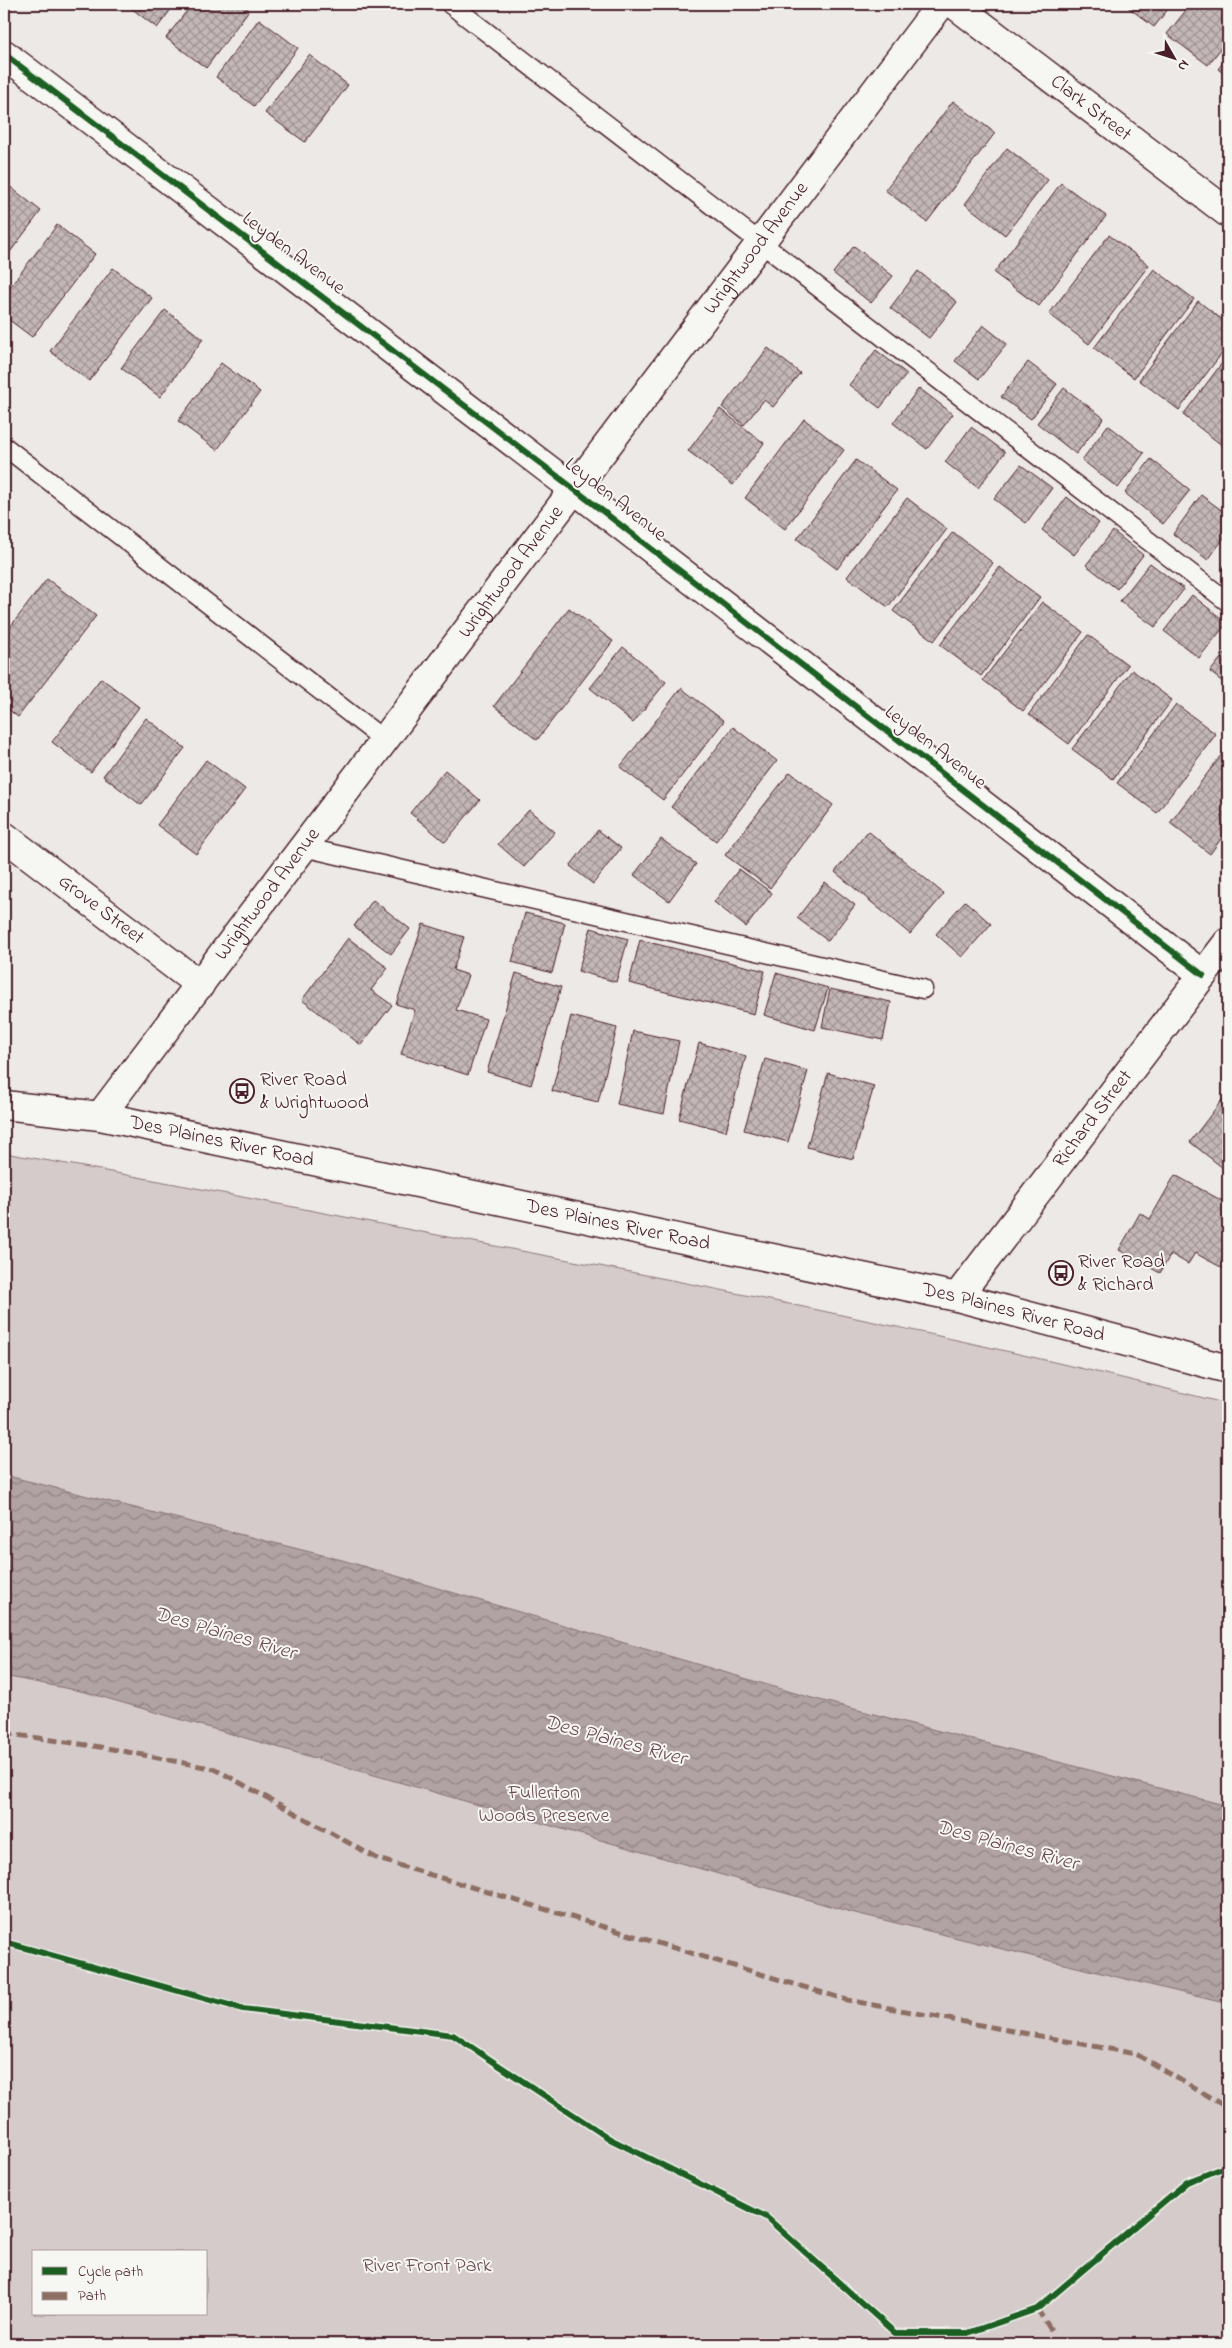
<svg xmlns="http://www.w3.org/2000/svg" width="1232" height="2348" font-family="'Indie Flower',sans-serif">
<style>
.park{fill:#d4cbca;stroke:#8f757a;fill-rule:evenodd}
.water{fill:url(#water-waves);stroke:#886e73}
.building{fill:url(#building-cross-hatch);stroke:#4a1f2b}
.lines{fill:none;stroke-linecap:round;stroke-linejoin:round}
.lane-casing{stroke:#4a1f2b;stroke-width:21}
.street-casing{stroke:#4a1f2b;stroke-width:31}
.secondary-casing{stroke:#4a1f2b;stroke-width:31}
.lane{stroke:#f6f6f2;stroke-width:18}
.street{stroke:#f6f6f2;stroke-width:28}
.secondary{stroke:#f6f6f2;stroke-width:28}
.quiet{stroke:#8d6e63;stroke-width:5;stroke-dasharray:10 5;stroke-linecap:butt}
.cycleway-casing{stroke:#f6f6f2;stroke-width:9}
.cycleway{stroke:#1b5e20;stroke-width:6}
.labels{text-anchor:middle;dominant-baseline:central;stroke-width:4;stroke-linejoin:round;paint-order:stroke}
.street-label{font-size:20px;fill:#4a1f2b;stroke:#f6f6f2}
.poi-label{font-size:20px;fill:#4a1f2b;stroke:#f6f6f2;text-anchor:start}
.park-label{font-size:20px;fill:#6c4a53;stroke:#f6f6f2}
.water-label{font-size:21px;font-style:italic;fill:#6e4d55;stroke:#f6f6f2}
</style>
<defs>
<pattern id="water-waves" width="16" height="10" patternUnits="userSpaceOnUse" patternTransform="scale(1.25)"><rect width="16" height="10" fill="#b1a2a3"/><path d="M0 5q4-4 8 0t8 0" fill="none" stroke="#928385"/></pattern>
<pattern id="building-cross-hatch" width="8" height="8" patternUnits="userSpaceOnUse" patternTransform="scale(1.25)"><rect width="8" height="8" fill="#c4b7b7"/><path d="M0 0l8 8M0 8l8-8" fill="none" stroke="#a19495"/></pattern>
</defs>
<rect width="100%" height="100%" fill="#ece9e6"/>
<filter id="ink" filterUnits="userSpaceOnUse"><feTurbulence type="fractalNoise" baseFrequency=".02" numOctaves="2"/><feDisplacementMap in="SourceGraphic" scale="10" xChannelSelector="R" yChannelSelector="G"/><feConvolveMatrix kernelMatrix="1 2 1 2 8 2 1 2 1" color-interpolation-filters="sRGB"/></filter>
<g filter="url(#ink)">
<path class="park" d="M4 1153C163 1180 321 1213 479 1243 730 1290 981 1342 1228 1404V2344H4ZM34 2252H206V2314H34Z"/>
<path class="water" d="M4 1475 342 1560 812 1698 1228 1806V2004L851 1912 85 1692 4 1676Z"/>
<path class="building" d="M126 4H175L157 28Z
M192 4H241L249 10 206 68 166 38Z
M1124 4H1172L1154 27Z
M1191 4H1228V39L1208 65 1167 34Z
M259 19 298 48 254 106 216 77Z
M309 55 348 85 305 142 265 113Z
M1228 56V77L1218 69Z
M953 101 995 133 927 222 885 190Z
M1007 148 1048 180 1005 235 965 204Z
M4 182 41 211 4 260Z
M1061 183 1106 216 1039 306 994 273Z
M57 225 95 254 32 337 4 316V295Z
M1109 235 1149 265 1089 344 1049 314Z
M854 246 893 276 871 303 833 273Z
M113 268 152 298 89 381 50 351Z
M1154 269 1194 299 1134 378 1094 348Z
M918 271 957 302 929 338 890 308Z
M1198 301 1228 324V345L1179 410 1139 380Z
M165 310 203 339 160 397 121 368Z
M983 325 1007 344 979 379 955 361Z
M768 348 800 373 773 407 764 400 744 425 722 407Z
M876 350 907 374 880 408 849 385Z
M1228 355V439L1223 446 1183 415Z
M1028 362 1057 384 1031 419 1001 397Z
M221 363 260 392 217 450 178 421Z
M919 388 953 414 927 449 893 423Z
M1064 388 1104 418 1076 454 1037 423Z
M720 409 764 443 733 485 688 451Z
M804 419 844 450 785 529 745 498Z
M1108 425 1144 453 1118 488 1082 460Z
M971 427 1005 452 978 488 945 462Z
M1151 459 1190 490 1163 524 1125 493Z
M856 460 897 490 837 569 797 539Z
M1021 465 1052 488 1026 523 994 499Z
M1201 495 1228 515V532L1208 560 1173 534Z
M1067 497 1099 523 1074 555 1042 530Z
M907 498 947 529 888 607 847 577Z
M1113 531 1143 555 1117 589 1086 565Z
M953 532 993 563 934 641 893 611Z
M1228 561V574L1222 569Z
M1150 563 1184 589 1155 627 1120 601Z
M1000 567 1040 597 981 676 940 645Z
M47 579 96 616 18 717 4 706V635Z
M1192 595 1227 623 1199 658 1164 631Z
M1042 602 1083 632 1023 711 983 680Z
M569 608 613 641 537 740 494 706Z
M1088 635 1128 665 1069 744 1029 714Z
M623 647 666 682 633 723 590 688Z
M1228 649V686L1210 672Z
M1132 670 1172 700 1113 779 1072 749Z
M101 678 139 707 91 772 52 742Z
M681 688 724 721 663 800 620 767Z
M1176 704 1216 734 1157 813 1117 783Z
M146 718 185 748 141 805 103 776Z
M733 727 777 761 716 841 671 807Z
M1228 746V829L1210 854 1170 823Z
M206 760 245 789 196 854 157 825Z
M445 770 480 800 445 842 410 813Z
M790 772 833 805 770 888 725 855Z
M529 810 555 832 524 867 498 844Z
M598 830 621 848 593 884 570 866Z
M868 831 944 894 910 934 835 872Z
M661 839 696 864 669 901 634 875Z
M739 869 772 893 746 927 714 902Z
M825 882 855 905 828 941 797 918Z
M373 900 410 929 391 954 354 926Z
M965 901 991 924 962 957 936 934Z
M525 913 565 923 552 973 512 962Z
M423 924 464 937 453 970 468 975 456 1010 486 1019 468 1075 401 1054 415 1010 396 1004Z
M591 928 628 939 616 982 578 971Z
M348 938 388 968 371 990 392 1005 361 1045 302 1000Z
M640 940 765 971 754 1014 629 983Z
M516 973 561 987 531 1085 487 1072Z
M776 973 828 988 815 1030 764 1015Z
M830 989 891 1002 883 1040 822 1027Z
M571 1016 617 1028 598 1102 552 1091Z
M633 1031 679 1041 664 1114 617 1104Z
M699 1043 746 1056 726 1131 679 1119Z
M765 1059 808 1071 788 1142 744 1130Z
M828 1073 874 1086 853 1159 807 1147Z
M1228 1092V1172L1190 1142Z
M1175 1175 1228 1204V1271L1195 1253 1188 1264 1171 1254 1160 1273 1119 1250 1140 1213 1150 1219Z"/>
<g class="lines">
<defs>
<path id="lane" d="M450 4 1228 602
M4 446 384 740
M303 847 923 989"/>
<g id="street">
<path id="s1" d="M954 4 1228 213"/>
<path d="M4 54 574 489 1203 975"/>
<path id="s2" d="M4 836 200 985"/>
<path id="s3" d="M100 1116 941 4"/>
<path id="s4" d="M957 1297 1228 942"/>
</g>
<g id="secondary">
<path id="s5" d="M4 1105 100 1116 957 1297 1228 1369"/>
</g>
</defs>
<use href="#lane" class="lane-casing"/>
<use href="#street" class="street-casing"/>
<use href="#secondary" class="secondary-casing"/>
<use href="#lane" class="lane"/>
<use href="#street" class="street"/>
<use href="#secondary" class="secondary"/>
<path class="quiet" d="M4 1733 107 1748 215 1769 378 1859 847 2000 1136 2054 1228 2108
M1037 2309 1053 2333"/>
<defs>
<path id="cycleway" d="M4 54 574 489 1203 975
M4 1942 243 2009 453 2035 610 2139 766 2217 895 2333H968L1037 2309 1187 2182 1228 2166"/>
</defs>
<use href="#cycleway" class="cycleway-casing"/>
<use href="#cycleway" class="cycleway"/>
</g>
</g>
<defs>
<symbol id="bus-ring" viewBox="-11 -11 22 22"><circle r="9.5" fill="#f6f6f2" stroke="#4a1f2b" stroke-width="1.5"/><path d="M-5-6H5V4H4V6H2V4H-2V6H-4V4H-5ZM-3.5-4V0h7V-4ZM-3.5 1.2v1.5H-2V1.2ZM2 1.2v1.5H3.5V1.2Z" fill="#4a1f2b"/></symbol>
</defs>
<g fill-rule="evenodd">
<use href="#bus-ring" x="228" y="1077" width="28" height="28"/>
<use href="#bus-ring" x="1047" y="1259" width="28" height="28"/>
</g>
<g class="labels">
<g class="street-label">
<text stroke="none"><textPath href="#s1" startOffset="172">Clark Street</textPath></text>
<text stroke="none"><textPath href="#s3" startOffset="1088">Wrightwood Avenue</textPath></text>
<text transform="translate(293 254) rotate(37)">Leyden Avenue</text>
<text transform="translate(615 500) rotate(38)">Leyden Avenue</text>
<text stroke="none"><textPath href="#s3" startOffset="682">Wrightwood Avenue</textPath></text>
<text transform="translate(935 748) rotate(38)">Leyden Avenue</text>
<text stroke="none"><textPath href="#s3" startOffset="278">Wrightwood Avenue</textPath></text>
<text stroke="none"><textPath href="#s2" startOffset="122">Grove Street</textPath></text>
<text stroke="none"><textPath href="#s4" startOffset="224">Richard Street</textPath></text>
<text stroke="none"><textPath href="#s5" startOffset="221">Des Plaines River Road</textPath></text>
<text stroke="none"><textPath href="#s5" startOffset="626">Des Plaines River Road</textPath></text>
<text stroke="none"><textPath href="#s5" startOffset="1031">Des Plaines River Road</textPath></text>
</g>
<g class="poi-label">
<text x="260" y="1080">River Road<tspan x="260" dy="23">&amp; Wrightwood</tspan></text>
<text x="1078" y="1262">River Road<tspan x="1078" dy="23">&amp; Richard</tspan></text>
</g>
<g class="park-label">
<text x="544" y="1793">Fullerton<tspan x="544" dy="23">Woods Preserve</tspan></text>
<text x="427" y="2266">River Front Park</text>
</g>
<g class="water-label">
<text transform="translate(225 1634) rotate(16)">Des Plaines River</text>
<text transform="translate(615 1741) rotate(15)">Des Plaines River</text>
<text transform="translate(1007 1846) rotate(15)">Des Plaines River</text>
</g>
</g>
<rect width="1232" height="2348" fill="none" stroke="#f6f6f2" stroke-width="20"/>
<rect x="10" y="10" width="1212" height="2328" fill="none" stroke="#4a1f2b" stroke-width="2" filter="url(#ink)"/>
<rect x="32" y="2250" width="175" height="65" fill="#f6f6f2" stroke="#b1a0a2"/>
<rect x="42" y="2267" width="25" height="8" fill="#1b5e20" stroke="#b1a0a2"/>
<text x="78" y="2276" font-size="15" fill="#4a1f2b">Cycle path</text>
<rect x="42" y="2292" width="25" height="8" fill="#8d6e63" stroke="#b1a0a2"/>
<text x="78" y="2300" font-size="15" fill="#4a1f2b">Path</text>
<g transform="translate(1174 58) rotate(129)" stroke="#f6f6f2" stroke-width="4" paint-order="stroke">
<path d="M0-4L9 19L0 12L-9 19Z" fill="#4a1f2b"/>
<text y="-8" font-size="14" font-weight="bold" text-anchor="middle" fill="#4a1f2b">N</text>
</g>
</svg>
